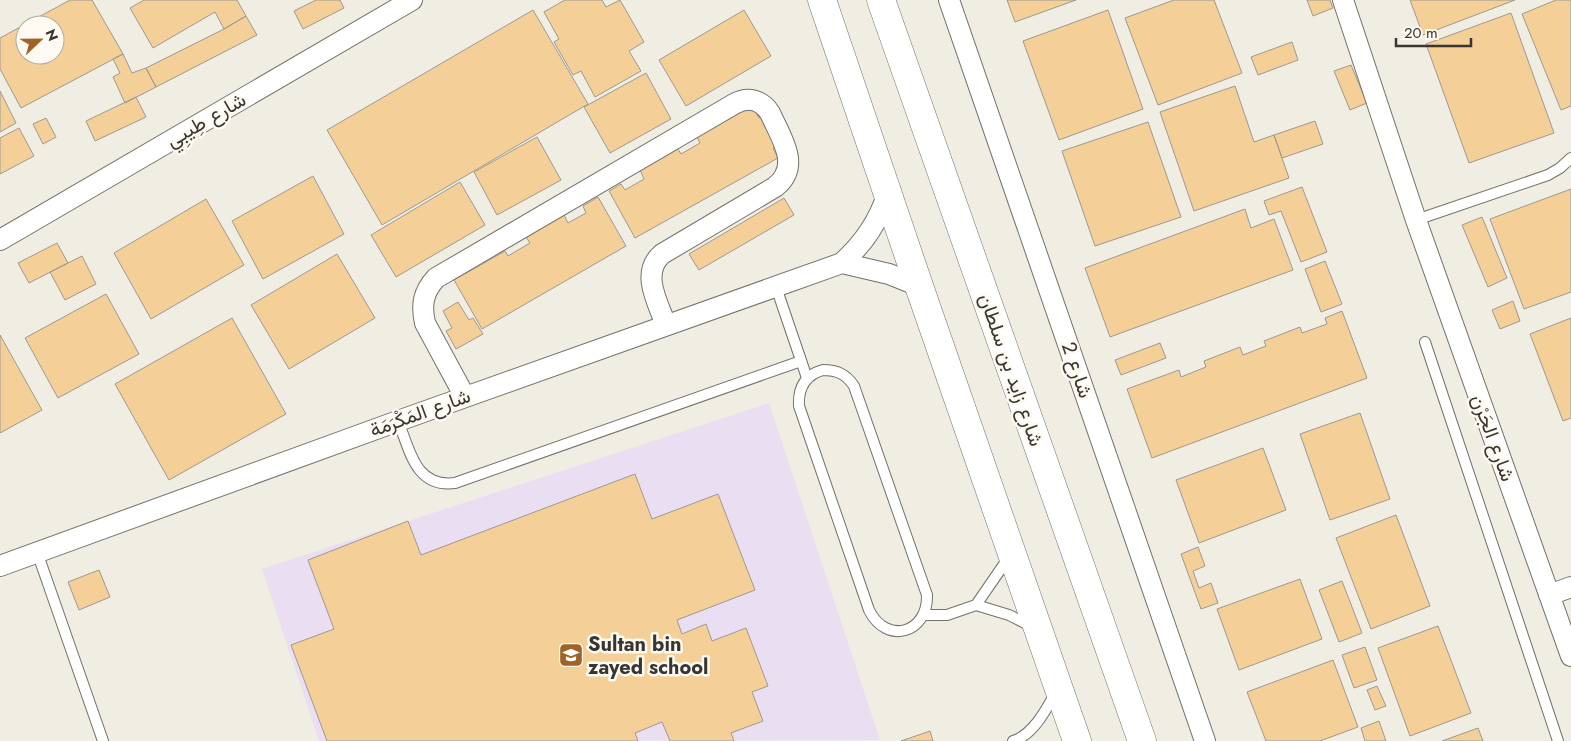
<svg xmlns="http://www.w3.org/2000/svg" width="1571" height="741" font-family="Jost,Vazirmatn,sans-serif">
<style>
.education{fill:#e9def2}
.building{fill:#f4cf97;stroke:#9e9991;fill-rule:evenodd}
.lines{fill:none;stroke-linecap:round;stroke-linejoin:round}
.lane-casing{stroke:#747169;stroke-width:12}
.street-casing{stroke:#747169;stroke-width:22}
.secondary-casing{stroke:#747169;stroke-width:29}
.lane{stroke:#fff;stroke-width:10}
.street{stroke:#fff;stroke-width:20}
.secondary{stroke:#fff;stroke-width:28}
.labels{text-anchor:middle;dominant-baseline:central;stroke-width:5;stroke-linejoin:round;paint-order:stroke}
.street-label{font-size:20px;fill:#373632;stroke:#fefaf1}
.poi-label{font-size:20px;font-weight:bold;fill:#373632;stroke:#fefaf1;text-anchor:start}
</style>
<rect width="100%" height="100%" fill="#f0ede3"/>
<path class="education" d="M769 403 880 740 319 741 262 569Z"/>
<path class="building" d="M70 0H92L123 54 21 108 0 69V38ZM25 25H55V55H25Z
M144 0H237L246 16 224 29 215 12 153 48 130 8Z
M316 0H340L344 8 303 29 294 11Z
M565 0H602L606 7 620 0 644 42 629 51 641 71 595 97 581 71 573 75 554 42 559 39 544 12Z
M1007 0H1076L1015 22Z
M1174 0H1214L1242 73 1158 105 1125 18Z
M1307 0H1330L1333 8 1313 16Z
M1410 0H1515L1423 35Z
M1556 0H1571V106L1561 110 1522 14Z
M533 10 588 104 382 225 327 130Z
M744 10 771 56 686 106 659 60Z
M1108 10 1143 109 1059 140 1023 41Z
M1511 13 1554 133 1469 163 1426 44Z
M246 16 257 35 156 87 146 68 224 29Z
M1292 42 1298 60 1258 75 1251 57Z
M123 54 132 73 146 68 156 87 125 103 113 77 120 73 113 59Z
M1351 65 1367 103 1350 110 1334 71Z
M646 73 671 119 610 153 584 107Z
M1235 86 1254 142 1274 135 1289 178 1194 211 1160 112Z
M0 91 16 123 0 132Z
M136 97 146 117 95 141 86 121Z
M752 106 759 118 765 115 779 144 773 148 778 158 635 238 609 191 621 184 625 190 644 179 640 170 678 149 681 154 700 143 697 137Z
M46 118 56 137 43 144 33 124Z
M1315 121 1323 144 1282 158 1274 135Z
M1148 122 1181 217 1095 246 1062 151Z
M19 128 34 156 0 174V138Z
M537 137 561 180 497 215 474 172Z
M313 176 344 234 263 279 232 221Z
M460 182 485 225 396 277 371 235Z
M1302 187 1327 252 1301 262 1281 211 1269 215 1264 201Z
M1571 189V292L1524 309 1490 219Z
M598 197 626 246 482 329 454 280 505 251 508 256 530 243 526 237 564 215 568 223 586 213 583 206Z
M784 198 794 215 699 270 689 254Z
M206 199 244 265 151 319 114 253Z
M1245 209 1251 228 1274 219 1293 270 1110 337 1085 268Z
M1482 217 1507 278 1488 287 1462 225Z
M57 243 68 263 29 283 18 263Z
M337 254 375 318 289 369 251 305Z
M82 256 96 284 65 300 50 272Z
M1325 261 1342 304 1321 312 1305 269Z
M106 294 139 354 58 398 25 338Z
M1513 301 1520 321 1500 329 1492 310Z
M458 302 469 320 473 318 483 334 456 349 446 331 452 328 443 311Z
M1342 311 1367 378 1152 458 1127 389 1179 370 1181 377 1206 367 1204 361 1240 347 1243 355 1266 346 1264 341 1300 327 1302 333 1327 324 1325 318Z
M232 318 286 414 169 480 115 384Z
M1571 318V418L1563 421 1530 334Z
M0 335 42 410 0 433Z
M1160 343 1166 358 1121 375 1115 360Z
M1360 413 1390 499 1330 520 1300 434Z
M1263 448 1286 510 1199 543 1176 480Z
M635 474 652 519 718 494 755 590 677 620 682 634 706 624 712 641 746 628 768 686 752 692 763 721 731 733 734 741H670L662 722 635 733 638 741H327L291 645 334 629 308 560 408 521 421 555Z
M1396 515 1430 606 1371 629 1336 538Z
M1198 547 1205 566 1193 571 1199 588 1211 583 1218 603 1201 609 1181 554Z
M99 570 110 597 79 610 68 582Z
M1300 579 1322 639 1239 670 1217 609Z
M1342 581 1362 633 1339 642 1319 590Z
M1438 626 1471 713 1410 736 1378 648Z
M1365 647 1377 680 1354 688 1342 655Z
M1333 660 1358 727 1320 741H1266L1247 692Z
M1377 686 1386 706 1375 710 1367 690Z
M1379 721 1386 741H1365L1361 728Z
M1478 728 1483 741H1442Z
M930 731 933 741H901Z"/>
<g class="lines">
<defs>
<path id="lane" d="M1416 220 1548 175 1560 168 1571 158
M776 287 807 378
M1425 342 1558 741
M823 370C837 370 846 374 854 386L927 595C928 634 886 645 869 610L799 406C798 388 805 375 823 370Z
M398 421C410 450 415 488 455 483L801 361
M37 552 103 741
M976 605 1009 615 1031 626
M924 615H947L976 605 1009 557
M1013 741C1033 735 1046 710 1056 692"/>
<path id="street" d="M949 0 1205 741
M1343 0 1416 220 1571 656
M0 240 412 0
M842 263 889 274 919 286
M465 397 425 323C421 305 423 292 436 278L734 104C748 96 762 100 770 113 781 138 802 166 775 187L662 254C640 273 658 303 666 325
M0 566 398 421 842 263C864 243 878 222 888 193
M1549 595 1571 587"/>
<path id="secondary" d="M822 0 919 286 1077 741
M881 0 1142 741"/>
</defs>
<use href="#lane" class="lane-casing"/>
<use href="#street" class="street-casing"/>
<use href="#secondary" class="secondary-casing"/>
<use href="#lane" class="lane"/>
<use href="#street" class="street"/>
<use href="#secondary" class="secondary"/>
</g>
<defs>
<symbol id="school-square" viewBox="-11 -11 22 22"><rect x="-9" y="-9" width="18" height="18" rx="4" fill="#9f6325" stroke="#fefaf1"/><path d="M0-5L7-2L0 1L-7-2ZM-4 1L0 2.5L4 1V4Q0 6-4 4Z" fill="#fff"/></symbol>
</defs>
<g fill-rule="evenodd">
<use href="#school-square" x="557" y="641" width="28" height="28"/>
</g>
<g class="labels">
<g class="street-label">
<text transform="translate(206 120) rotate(-30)">شارع طِيبِي</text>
<text transform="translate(1011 370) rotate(71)">شارع زايد بن سلطان</text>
<text transform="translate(1077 370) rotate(71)">شارع 2</text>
<text transform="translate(420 413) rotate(-20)">شارع المَكْرَمَة</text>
<text transform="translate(1493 438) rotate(70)">شارع الجَرْن</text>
</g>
<g class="poi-label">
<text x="588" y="644">Sultan bin<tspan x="588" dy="23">zayed school</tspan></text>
</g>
</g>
<g transform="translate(40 40) rotate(68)"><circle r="24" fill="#fefaf1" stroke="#aeaca5"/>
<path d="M0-4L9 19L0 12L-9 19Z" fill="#9f6325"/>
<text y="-8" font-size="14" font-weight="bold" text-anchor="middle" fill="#373632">N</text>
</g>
<path d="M1396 38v8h75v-8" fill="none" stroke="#373632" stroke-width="2.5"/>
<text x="1404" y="38" font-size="15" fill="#373632" stroke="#fefaf1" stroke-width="4" paint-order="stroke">20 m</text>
</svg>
